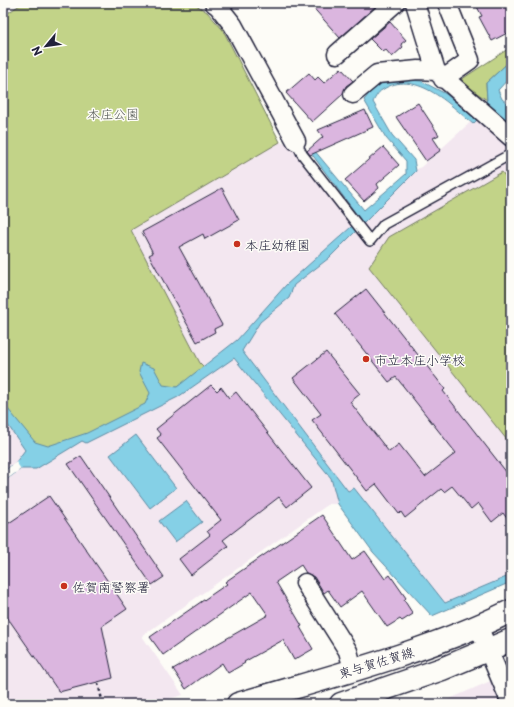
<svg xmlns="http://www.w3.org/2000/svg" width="514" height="707" font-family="'Playpen Sans','Klee One',sans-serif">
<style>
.built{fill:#f3e7f0}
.green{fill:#c2d388;stroke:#727a62}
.water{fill:#85d0e6;stroke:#5d8aa2}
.pier{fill:#fdfcf7}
.building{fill:#dbb6df;stroke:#22223b}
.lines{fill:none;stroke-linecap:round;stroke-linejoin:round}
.lane-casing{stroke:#22223b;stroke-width:12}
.street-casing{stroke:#22223b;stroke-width:21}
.secondary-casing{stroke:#22223b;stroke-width:25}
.path{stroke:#22223b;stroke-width:2.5;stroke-dasharray:3 3;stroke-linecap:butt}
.lane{stroke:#fdfcf7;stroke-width:9}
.street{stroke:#fdfcf7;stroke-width:18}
.secondary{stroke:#fdfcf7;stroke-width:22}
.poi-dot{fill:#c8321e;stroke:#fdfcf7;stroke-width:1.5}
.labels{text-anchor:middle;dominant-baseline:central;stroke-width:3;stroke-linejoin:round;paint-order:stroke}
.park-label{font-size:13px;fill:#525752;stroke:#fdfcf7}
.poi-label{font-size:13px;fill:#22223b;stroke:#fdfcf7;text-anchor:start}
.street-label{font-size:13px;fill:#22223b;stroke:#fdfcf7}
</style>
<rect width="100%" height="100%" fill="#fdfcf7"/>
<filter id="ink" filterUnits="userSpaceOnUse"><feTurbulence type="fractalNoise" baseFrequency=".025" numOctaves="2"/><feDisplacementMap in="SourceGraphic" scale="8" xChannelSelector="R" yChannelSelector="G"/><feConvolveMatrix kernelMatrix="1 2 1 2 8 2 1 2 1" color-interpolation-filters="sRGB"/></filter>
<g filter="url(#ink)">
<path class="built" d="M475 118 511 148V575L445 603 354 488 348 491 338 504H329L142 636 183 695 151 704H10L3 695V412L207 370 200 363 131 230 280 142 304 150 360 221 411 172 421 167Z
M511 672V704H437H438Z"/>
<path class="green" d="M23 3H193L207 12 223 30 280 142 131 230 200 363 207 370 84 439 35 454 3 411V16Z
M511 47V60L486 83 487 100 459 81Z
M502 172 511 184V445L369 267 389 237Z"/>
<path class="water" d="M511 60V76L498 90 502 99 511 106V124L491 106 473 124C449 104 415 68 382 90 378 92 375 98 373 102L392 135 414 160 416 171 329 258 294 285 289 298 260 322 242 351 348 491 354 488 445 603 511 575V582L432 616 373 552 338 504 331 478 234 358 178 397 86 443 82 441 36 469H21L3 482V472L16 462 25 450 3 418V403L35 442 48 446 87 433 145 404 150 393 139 372 141 363 154 368 163 385 177 387 237 340 286 285 360 219 311 153 314 150 364 210 406 174V161L386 138 364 100 376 85 392 78 421 81 446 94 472 116 487 100 486 83Z
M136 435 176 488 150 508 110 455Z
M186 501 202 522 175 542 159 521Z"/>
<path class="pier" d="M16 462 21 469 3 482V472Z"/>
<path class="building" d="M309 3H373L376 6 340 38Z
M475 3H511V31L492 41 479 17 482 16Z
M390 22 406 40 401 44 403 47 392 57 386 50 383 52 370 39Z
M341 68 353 81 346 86 343 94 312 122 286 93 309 73 315 80 318 77 324 83Z
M418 103 439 135 433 138 441 150 426 161 396 117Z
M365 110 373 127 310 155 307 151 323 137 318 130Z
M383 147 399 165 377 184 379 188 364 201 345 180Z
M222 188 239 220 205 239 203 234 179 247 222 325 214 329 215 332 197 342 149 255 153 253 142 232Z
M366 289 445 389 443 391 511 478V524L503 513 492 522 478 503 471 509 452 486 444 492 441 489 405 518 401 512 399 514 376 484 367 491 312 420 321 414 293 378 326 352 360 394 350 402 389 452 399 444 425 477 456 453 396 377 389 382 335 314Z
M211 385 217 391 221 387 229 398 236 392 311 488 287 507 279 497 223 540 228 546 191 575 179 559 210 535 207 531 221 520 157 438 161 435 156 429Z
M81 456 164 577 152 585 68 464Z
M49 496 127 609 102 626 113 678 59 692 3 611V527Z
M322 515 352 560 365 551 385 579 390 575 406 598 404 600 413 614 402 621 400 619 387 627 362 591 340 607 328 590 324 593 314 577 306 573 301 565 276 582 302 626 300 627 313 649 294 660 283 640 244 662 245 663 228 673 222 663 186 689 173 669 268 615 252 592 163 655 150 637 227 584 225 582Z"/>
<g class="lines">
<defs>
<path id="lane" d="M296 141 302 154 370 241 384 224 511 154"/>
<path id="street" d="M214 3 218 6 233 25 296 141
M415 3 436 71 511 137
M337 54 395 3
M443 79 470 60 447 3
M353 94 377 74 418 70 436 71
M305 583 348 651 353 669
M478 626 511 703"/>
<path id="secondary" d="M238 704C329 677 425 653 511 611
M341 704 442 669 511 640"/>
</defs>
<use href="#lane" class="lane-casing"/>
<use href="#street" class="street-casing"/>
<use href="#secondary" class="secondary-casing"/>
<path class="path" d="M98 683 103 704"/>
<use href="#lane" class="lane"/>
<use href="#street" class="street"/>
<use href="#secondary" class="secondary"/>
</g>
</g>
<g class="poi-dot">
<circle cx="237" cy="244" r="4"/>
<circle cx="366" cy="359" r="4"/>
<circle cx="64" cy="586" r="4"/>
</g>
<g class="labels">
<g class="park-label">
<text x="113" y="113">本庄公園</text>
</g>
<g class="poi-label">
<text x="245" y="244">本庄幼稚園</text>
<text x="374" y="359">市立本庄小学校</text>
<text x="72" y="586">佐賀南警察署</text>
</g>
<g class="street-label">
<text transform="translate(376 662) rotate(-17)">東与賀佐賀線</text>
</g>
</g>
<rect width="514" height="707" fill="none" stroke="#fdfcf7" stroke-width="16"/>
<rect x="8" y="8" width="498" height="691" fill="none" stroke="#22223b" stroke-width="1.5" filter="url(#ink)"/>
<g transform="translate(46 46) rotate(241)" stroke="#fdfcf7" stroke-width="3" paint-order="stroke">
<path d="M0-3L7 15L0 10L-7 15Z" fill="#22223b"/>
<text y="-6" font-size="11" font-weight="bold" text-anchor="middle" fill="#22223b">N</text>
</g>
</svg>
